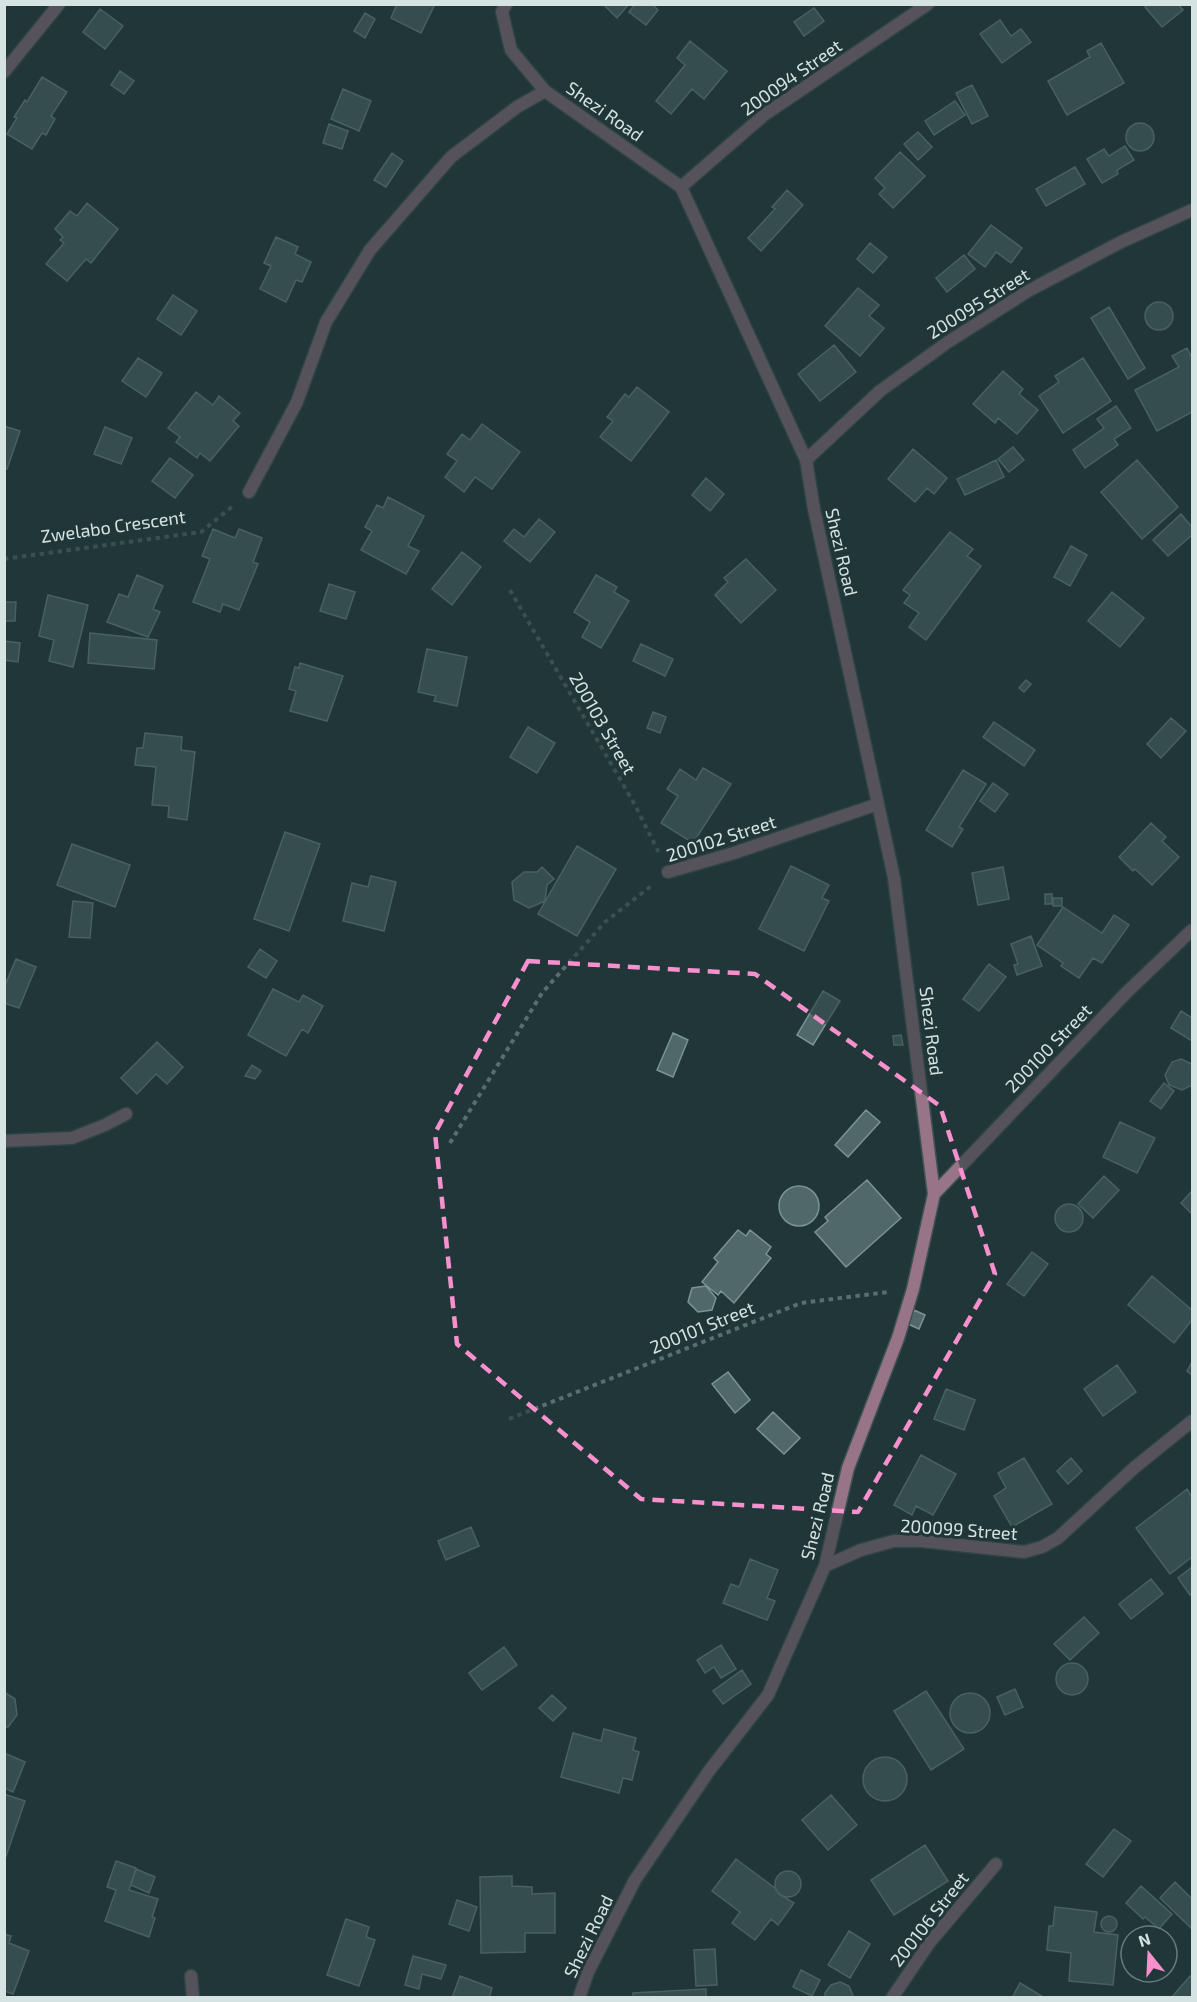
<svg xmlns="http://www.w3.org/2000/svg" width="1197" height="2002" font-family="'Exo 2',sans-serif">
<style>
.building{fill:#50686a;stroke:#7a9395;stroke-width:1.5}
.lines{fill:none;stroke-linecap:round;stroke-linejoin:round}
.minor-casing{stroke:#3d5253;stroke-width:15}
.path{stroke:#5a6d6f;stroke-width:4;stroke-dasharray:4.5 4.5;stroke-linecap:butt}
.minor{stroke:#977487;stroke-width:12}
.marked{fill:none;stroke:#f790cd;stroke-width:4.5;stroke-dasharray:12 8;stroke-linejoin:round}
.labels{text-anchor:middle;dominant-baseline:central;stroke-width:6;stroke-linejoin:round;paint-order:stroke}
.street-label{font-size:18px;fill:#d5e3e3;stroke:#203638}
</style>
<rect width="100%" height="100%" fill="#203638"/>
<path class="building" d="M397 4H435L421 33 391 18Z
M603 4H629L617 18Z
M635 4H652L658 10 646 25 629 12Z
M1148 4H1178L1183 10 1162 27 1145 7Z
M814 8 824 21 804 36 794 22Z
M100 9 123 26 105 49 83 32Z
M365 13 375 19 365 38 354 31Z
M1000 20 1011 36 1021 29 1031 42 1002 63 980 34Z
M690 41 727 71 704 99 692 89 671 114 656 101 685 65 677 58Z
M1101 43 1124 83 1067 115 1048 81 1090 57 1087 51Z
M120 71 134 81 124 94 111 85Z
M42 77 67 92 51 116 55 119 46 135 42 133 32 149 7 134 17 118 14 117 25 100 27 102Z
M972 85 988 116 972 124 956 93Z
M343 89 371 101 359 131 331 119Z
M955 101 965 115 934 135 925 121Z
M1126 137a14 14 0 1 1 28 0a14 14 0 1 1-28 0Z
M329 124 348 131 342 149 323 143Z
M918 132 932 147 918 160 904 144Z
M1125 146 1134 160 1117 170 1118 174 1102 183 1087 159 1104 149 1109 156Z
M900 152 925 176 893 208 879 194 885 188 875 178Z
M392 153 403 161 386 187 374 180Z
M1075 167 1085 184 1046 206 1036 189Z
M787 190 803 205 761 251 748 238 775 209 772 207Z
M87 203 118 229 91 263 86 259 67 281 46 264 64 243 60 240 63 237 55 229 70 211 77 216Z
M991 225 1022 248 1011 263 996 252 985 267 968 254Z
M276 237 298 247 295 254 311 262 302 282 296 280 286 302 260 289 271 266 264 263Z
M870 243 887 257 873 273 857 259Z
M964 255 975 269 947 292 936 278Z
M858 288 879 305 869 316 884 328 860 356 825 326Z
M173 295 197 311 181 335 157 319Z
M1145 316a14 14 0 1 1 28 0a14 14 0 1 1-28 0Z
M1109 307 1145 368 1128 379 1091 318Z
M834 345 856 372 820 401 798 374Z
M1187 348 1192 358V412L1157 431 1135 390 1179 367 1172 356Z
M138 358 162 373 146 397 122 381Z
M1083 358 1111 401 1063 433 1039 396 1059 382 1055 376Z
M1003 371 1023 389 1019 394 1038 410 1017 434 998 418 995 423 973 404Z
M637 387 669 412 631 461 600 437 613 421 607 417 625 394 629 397Z
M196 392 213 405 219 396 240 413 233 421 239 426 210 461 200 453 197 458 176 442 180 437 168 428Z
M1116 406 1131 428 1114 439 1118 445 1085 468 1073 450 1104 428 1097 419Z
M482 424 520 452 492 489 475 477 464 492 445 477 457 461 447 454 462 434 470 440Z
M4 426 20 431 7 469 4 468Z
M105 427 132 438 121 464 94 454Z
M1013 447 1024 460 1009 472 998 459Z
M913 449 947 478 934 494 927 488 915 502 888 479Z
M170 458 193 475 175 498 152 481Z
M996 460 1004 477 965 495 957 479Z
M1137 460 1178 507 1142 539 1101 492Z
M706 478 724 494 710 511 692 495Z
M388 497 424 516 408 546 419 551 406 574 361 550 372 531 365 527 377 505 383 508Z
M1181 514 1192 527V535L1168 556 1153 540Z
M539 519 555 532 530 562 504 541 514 529 524 537Z
M213 529 235 538 239 529 262 538 253 562 258 564 239 610 223 604 220 612 193 602 210 559 202 556Z
M950 532 973 549 967 556 981 566 926 640 909 627 919 613 904 603 910 595 903 590Z
M1071 546 1087 555 1070 586 1054 577Z
M462 552 481 567 452 605 432 589Z
M746 559 776 590 741 623 715 595 728 582 724 578Z
M137 575 163 586 153 609 160 612 148 637 107 622 119 594 128 597Z
M596 575 617 587 614 592 629 601 601 648 582 637 590 622 574 612Z
M329 584 355 592 346 619 320 611Z
M1112 592 1144 618 1120 647 1088 621Z
M48 595 88 605 73 667 49 661 54 640 39 636Z
M4 602H16L15 621H4Z
M90 633 157 640 154 669 88 663Z
M4 641 20 643 18 662 4 660Z
M641 644 673 659 665 676 633 661Z
M427 649 467 657 457 706 434 701 436 696 418 692Z
M300 663 343 676 327 721 290 711 296 691 289 689 295 667 299 668Z
M1026 680 1031 684 1024 692 1019 688Z
M653 712 666 717 660 733 647 728Z
M1171 718 1186 731 1161 758 1147 744Z
M994 722 1035 750 1024 766 983 737Z
M528 727 555 743 537 773 510 757Z
M145 733 182 737 181 750 195 752 187 820 168 817 169 806 152 805 156 767 135 765 137 748H143Z
M703 768 731 784 693 843 661 823 678 796 667 789 680 769 696 780Z
M963 770 986 784 959 827 963 829 952 847 926 830Z
M993 783 1008 794 995 812 980 801Z
M1151 823 1166 837 1162 841 1179 857 1152 885 1135 869 1133 871 1119 857Z
M285 832 320 844 289 931 254 919Z
M72 844 130 865 115 907 57 885Z
M577 846 616 869 577 936 538 914Z
M791 866 829 885 822 898 829 901 804 951 759 929Z
M542 867 554 879 547 885 545 901 529 908 514 900 512 882 524 872H537Z
M1003 867 1009 899 978 905 972 873Z
M371 876 396 882 384 931 343 921 352 883 368 887Z
M1045 894H1052V904H1045Z
M1053 898H1062V906H1053Z
M73 901 93 903 90 938 69 937Z
M1063 907 1102 933 1114 915 1129 925 1102 963 1093 958 1079 978 1061 966 1063 963 1037 945Z
M1031 936 1042 966 1017 975 1014 965 1018 964 1011 944Z
M260 949 277 961 266 978 248 967Z
M16 959 36 967 19 1008 4 1003V988Z
M989 964 1006 977 979 1011 963 999Z
M273 989 299 1002 303 995 323 1006 308 1033 302 1029 286 1056 248 1035Z
M823 991 840 1001 813 1045 797 1035Z
M1181 1011 1192 1018V1041L1171 1028Z
M673 1033 688 1040 673 1077 657 1070Z
M901 1035 903 1045H894L893 1036Z
M157 1042 183 1067 167 1084 156 1074 137 1094 121 1078Z
M1181 1059 1192 1064V1085L1182 1090 1169 1085 1165 1075 1172 1062Z
M252 1065 261 1071 255 1079 245 1076Z
M1164 1083 1174 1091 1161 1109 1150 1101Z
M866 1110 880 1122 848 1157 835 1145Z
M1120 1122 1155 1138 1137 1173 1103 1157Z
M1104 1176 1119 1190 1093 1218 1078 1204Z
M867 1180 901 1218 846 1267 815 1232 828 1221 825 1217Z
M779 1206a20 20 0 1 1 40 0a20 20 0 1 1-40 0Z
M1192 1191V1214L1181 1203Z
M1055 1218a14 14 0 1 1 28 0a14 14 0 1 1-28 0Z
M738 1230 746 1236 750 1230 771 1247 766 1254 771 1258 734 1303 721 1291 718 1295 702 1282 718 1262 714 1258Z
M1032 1252 1048 1264 1024 1296 1007 1284Z
M1152 1276 1192 1310V1320L1174 1343 1128 1305Z
M706 1286 716 1298 712 1310 698 1312 688 1302 692 1288Z
M914 1310 925 1315 919 1329 908 1324Z
M1192 1362V1375L1187 1371Z
M1117 1365 1136 1392 1103 1416 1084 1389Z
M728 1372 750 1400 735 1413 712 1384Z
M946 1389 975 1400 964 1430 934 1419Z
M773 1412 800 1438 784 1454 757 1429Z
M921 1455 956 1474 933 1515 916 1506 912 1515 894 1505Z
M1024 1458 1052 1504 1012 1527 994 1496 1006 1488 998 1473Z
M1071 1458 1082 1471 1068 1484 1057 1471Z
M1187 1489 1192 1497V1557L1170 1574 1136 1528Z
M471 1527 479 1546 446 1560 438 1541Z
M750 1559 778 1570 767 1598 775 1601 767 1620 723 1603 731 1584 739 1587Z
M1192 1567V1593L1190 1595 1178 1578Z
M1151 1579 1163 1594 1131 1619 1119 1604Z
M1084 1617 1099 1633 1070 1660 1054 1644Z
M721 1645 736 1669 721 1678 714 1667 705 1673 697 1660Z
M504 1647 517 1665 482 1690 469 1673Z
M1056 1679a16 16 0 1 1 32 0a16 16 0 1 1-32 0Z
M742 1670 751 1684 723 1704 713 1691Z
M1015 1689 1023 1707 1005 1715 997 1697Z
M926 1691 964 1749 931 1770 894 1711Z
M4 1692 15 1699 17 1715 8 1727H4Z
M950 1713a20 20 0 1 1 40 0a20 20 0 1 1-40 0Z
M552 1695 566 1708 553 1721 539 1708Z
M604 1729 636 1738 633 1750 639 1752 632 1780 623 1778 619 1793 561 1777 573 1733 601 1741Z
M4 1753 25 1762 13 1792 4 1788Z
M863 1779a22 22 0 1 1 44 0a22 22 0 1 1-44 0Z
M4 1794 25 1801 4 1862Z
M831 1795 857 1825 828 1850 802 1820Z
M1114 1829 1131 1841 1103 1877 1086 1864Z
M925 1845 948 1881 894 1915 871 1880Z
M736 1859 775 1888 779 1894 794 1903 778 1925 771 1919 755 1940 732 1923 740 1912 712 1891Z
M116 1861 136 1868 129 1890 158 1899 152 1917 155 1918 149 1937 105 1921 116 1890 107 1887Z
M136 1869 155 1877 149 1893 131 1885Z
M775 1884a13 13 0 1 1 26 0a13 13 0 1 1-26 0Z
M512 1876V1886L532 1887V1894L555 1893V1933H525V1952L481 1953 480 1877Z
M1175 1882 1192 1899V1929L1160 1898Z
M1141 1886 1172 1914 1159 1929 1145 1917 1143 1919 1126 1903Z
M457 1900 477 1907 469 1931 449 1924Z
M1055 1907 1097 1912 1094 1932 1118 1935 1113 1985 1069 1981 1071 1953 1047 1950 1049 1926H1053Z
M1101 1924a8 8 0 1 1 16 0a8 8 0 1 1-16 0Z
M346 1919 369 1927 366 1937 375 1940 359 1986 327 1975Z
M849 1931 870 1944 850 1978 828 1965Z
M4 1934 11 1936 9 1943 29 1951 13 1994 4 1991Z
M715 1949 717 1985 696 1986 694 1950Z
M413 1956 446 1965 441 1979 422 1974 419 1989 405 1985Z
M801 1970 820 1980 812 1996 793 1987Z
M460 1976 492 1988 489 1998H452Z
M1190 1976 1192 1978V1998H1171Z
M840 1982 849 1986 854 1998H825V1993L831 1985Z
M1020 1983 1045 1998H1012Z
M706 1989V1998H633V1993Z"/>
<g class="lines">
<defs>
<path id="minor" d="M506 4 502 12 511 50 545 91 681 187 806 460 814 509 894 878 934 1194 913 1289 898 1338 848 1468 825 1566 768 1695 709 1771 635 1880 588 1972 579 1998
M4 72 59 4
M681 187 764 115 928 4
M806 460 880 391 948 342 1028 291 1121 242 1192 210
M249 492 297 402 326 322 370 250 451 157 517 107 545 91
M668 872 734 853 878 804
M4 1141 72 1138 105 1125 126 1114
M934 1194 1127 992 1192 930
M825 1566 861 1550 894 1541H921L1024 1552 1042 1547 1058 1538 1134 1468 1192 1421
M191 1976 193 1998
M892 1998 930 1942 996 1864"/>
</defs>
<use href="#minor" class="minor-casing"/>
<path class="path" d="M4 559 201 532 233 506
M510 590 635 805 659 853
M450 1143 542 993 605 922 651 886
M509 1419 801 1303 888 1292"/>
<use href="#minor" class="minor"/>
</g>
<path d="M0 0H1197V2002H0ZM528 961 755 974 940 1106 995 1274 858 1512 641 1499 457 1344 435 1133Z" fill="#203638" fill-opacity=".55" fill-rule="evenodd"/>
<path class="marked" d="M528 961 755 974 940 1106 995 1274 858 1512 641 1499 457 1344 435 1133Z"/>
<g class="labels">
<g class="street-label">
<text transform="translate(791 77) rotate(-35)">200094 Street</text>
<text transform="translate(605 111) rotate(35)">Shezi Road</text>
<text transform="translate(978 303) rotate(-32)">200095 Street</text>
<text transform="translate(113 526) rotate(-8)">Zwelabo Crescent</text>
<text transform="translate(842 552) rotate(77)">Shezi Road</text>
<text transform="translate(603 723) rotate(60)">200103 Street</text>
<text transform="translate(721 838) rotate(-18)">200102 Street</text>
<text transform="translate(932 1031) rotate(83)">Shezi Road</text>
<text transform="translate(1048 1048) rotate(-46)">200100 Street</text>
<text transform="translate(702 1327) rotate(-22)">200101 Street</text>
<text transform="translate(817 1516) rotate(-76)">Shezi Road</text>
<text transform="translate(959 1529) rotate(4)">200099 Street</text>
<text transform="translate(929 1919) rotate(-52)">200106 Street</text>
<text transform="translate(588 1936) rotate(-64)">Shezi Road</text>
</g>
</g>
<rect width="1197" height="2002" fill="none" stroke="#d5e3e3" stroke-width="12"/>
<g transform="translate(1149 1954) rotate(342)"><circle r="28" fill="#203638" stroke="#687b7c" stroke-width="1.5"/>
<path d="M0-4.5L10 22L0 15L-10 22Z" fill="#f790cd"/>
<text y="-9" font-size="16" font-weight="bold" text-anchor="middle" fill="#d5e3e3">N</text>
</g>
</svg>
